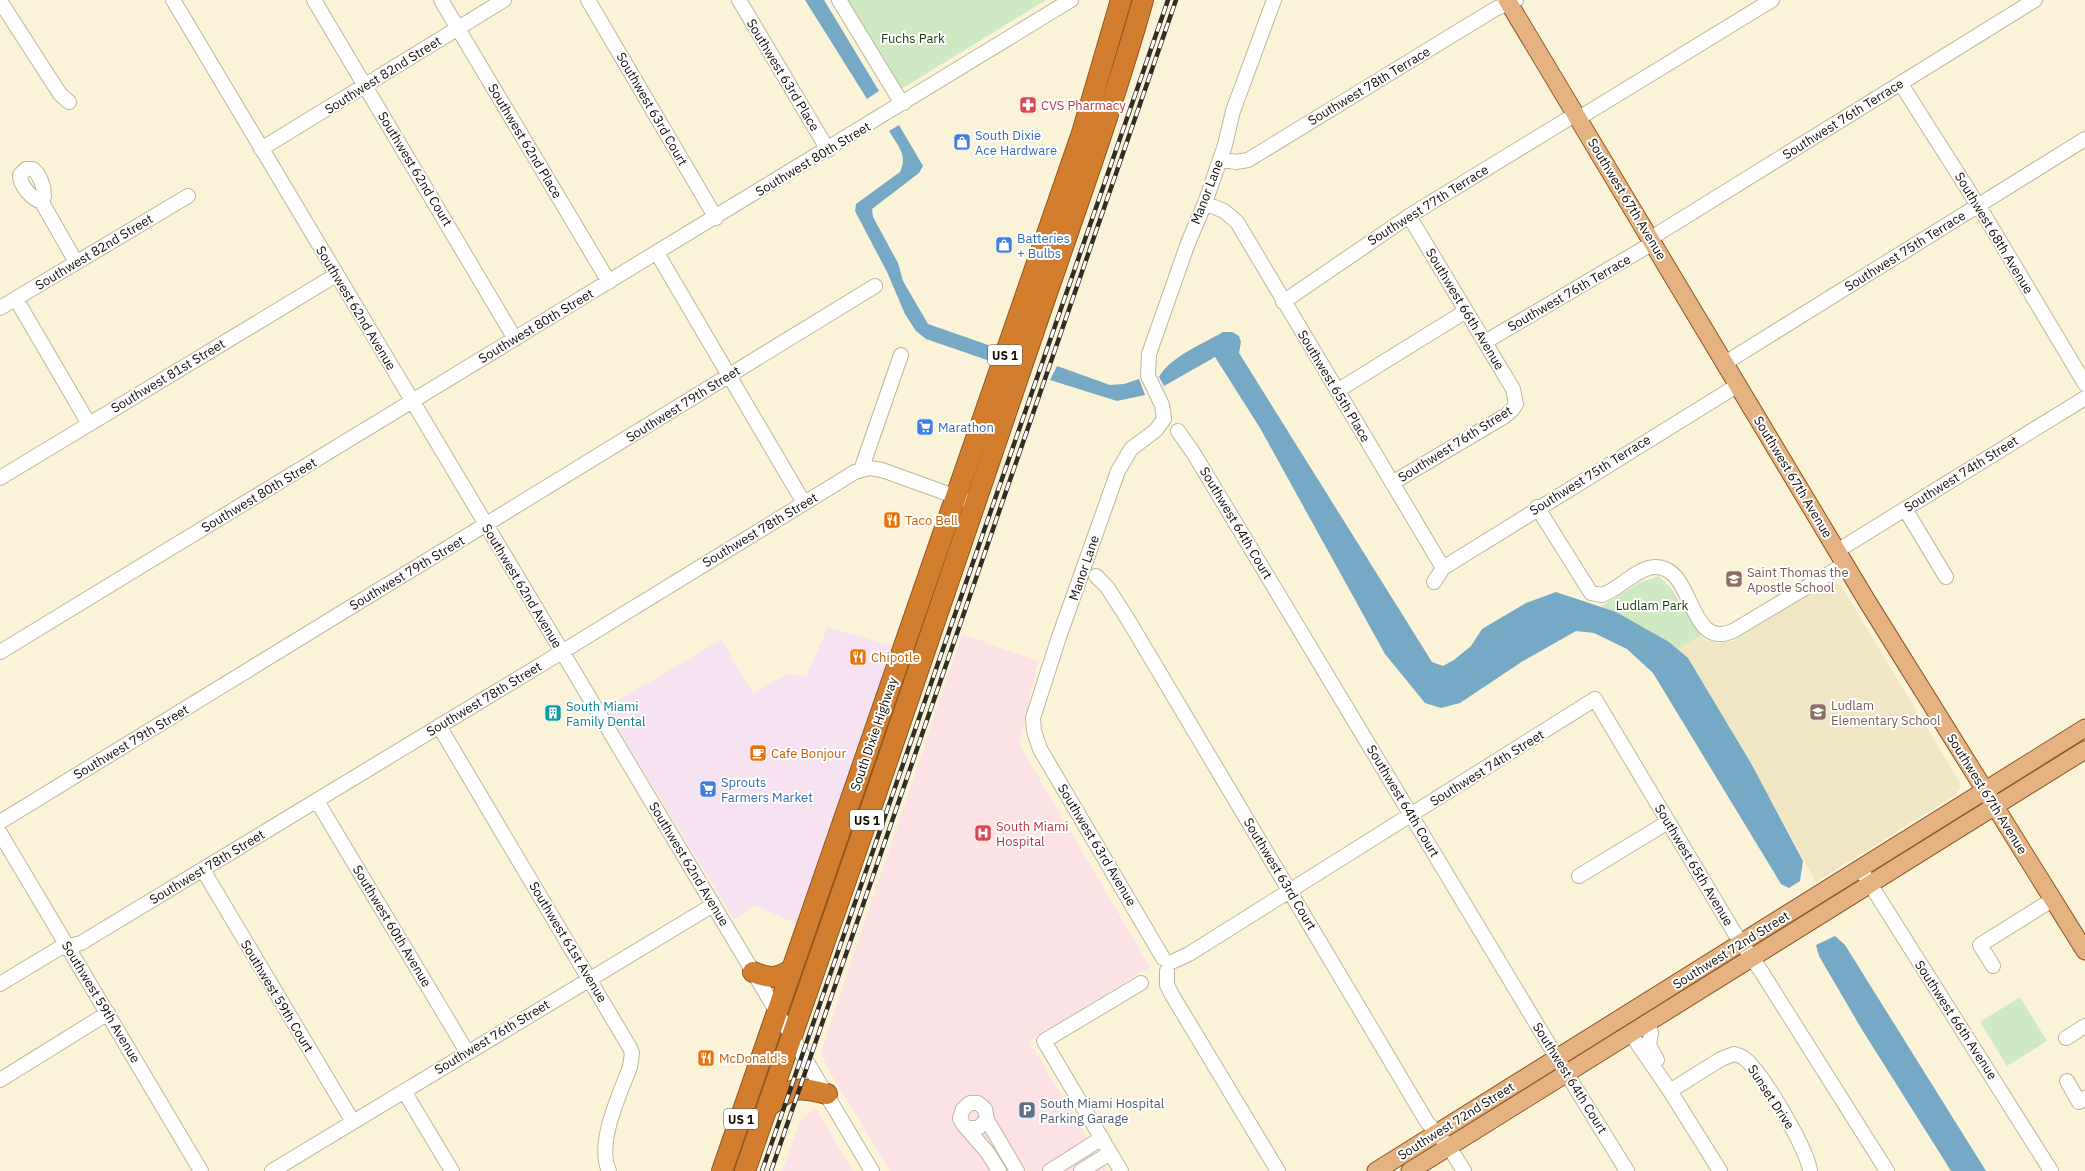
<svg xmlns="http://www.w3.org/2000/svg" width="2085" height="1171" font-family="'IBM Plex Sans',sans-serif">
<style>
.commercial{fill:#f6e2f1}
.built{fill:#f0e6c4}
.medical{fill:#fce1e5}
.green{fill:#cfe9c3}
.water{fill:#75a9c5}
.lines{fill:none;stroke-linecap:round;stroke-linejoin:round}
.minor-casing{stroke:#beb79d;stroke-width:16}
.major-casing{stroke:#8f5721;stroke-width:19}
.highway-casing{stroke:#8f5721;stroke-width:22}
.minor{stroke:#fff;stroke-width:14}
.major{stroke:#e5b282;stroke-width:17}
.highway{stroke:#d37e2f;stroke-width:20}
.rail-casing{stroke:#312d23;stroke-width:4.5}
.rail{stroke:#fff;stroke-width:3;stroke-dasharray:9;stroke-linecap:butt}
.labels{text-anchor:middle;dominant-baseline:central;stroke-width:4;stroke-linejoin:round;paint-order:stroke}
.shield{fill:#fff;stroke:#585651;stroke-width:1}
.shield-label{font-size:12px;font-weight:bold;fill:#110e06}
.park-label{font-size:13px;fill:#1f3b0d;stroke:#fff}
.street-label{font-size:13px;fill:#110e06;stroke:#fff}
.health-label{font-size:13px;fill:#be3a42;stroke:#fff;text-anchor:start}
.shop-label{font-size:13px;fill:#366cbe;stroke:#fff;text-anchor:start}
.food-label{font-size:13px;fill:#c56008;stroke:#fff;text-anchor:start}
.education-label{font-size:13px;fill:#785e54;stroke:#fff;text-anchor:start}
.culture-label{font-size:13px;fill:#0d838f;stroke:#fff;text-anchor:start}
.service-label{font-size:13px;fill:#4e5e75;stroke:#fff;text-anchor:start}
</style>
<rect width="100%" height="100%" fill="#faf3d8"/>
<path class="commercial" d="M828 627 896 647 797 924 755 905 734 919 605 708 721 640 753 693 787 674 806 676Z"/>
<path class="built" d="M1835 582 1841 585 1849 599 1959 781 1960 788 1955 795 1816 882 1752 765 1688 658 1678 649 1701 636 1706 640 1718 643 1733 641 1829 583Z"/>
<path class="medical" d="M962 634 1038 661 1019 744 1150 967 1033 1038 1030 1043 1107 1171H890L829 1071 821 1052Z
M815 1107 853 1171H782L801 1120Z"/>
<path class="green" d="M846 0H1046L898 91Z
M1659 576 1671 588 1701 636 1678 649 1616 612 1601 607 1639 583Z
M2020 997 2047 1041 2007 1066 1980 1022Z"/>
<path class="water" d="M805 0H824L879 91 867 99Z
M899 125 923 166 919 173 872 209 873 217 898 263 903 281 928 324 994 347 990 361 926 339 916 331 905 314 887 272 855 211 856 204 900 172C908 155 898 146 889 131Z
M1223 332H1232L1239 336 1241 342 1239 353 1432 662 1443 666 1454 660 1471 646 1482 629 1526 603 1556 592 1616 612 1669 642 1688 658 1752 765 1803 861 1800 881 1789 888 1781 884 1653 673 1627 649 1594 633 1576 631 1523 661 1460 703 1441 708 1425 703 1385 654 1260 428 1215 357 1164 386 1159 377C1171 356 1203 344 1223 332Z
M1057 366 1110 385 1124 384 1139 379 1145 395 1117 401 1050 380Z
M1835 936 1845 945 1986 1171H1951L1861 1028 1819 956 1816 945Z"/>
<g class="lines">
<defs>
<path id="minor" d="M173 0 872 1171
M314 0 515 339
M441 0 609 282
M588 0 716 218
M739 0 828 150
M839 0 898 97 904 103
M0 1 60 94 69 102
M1901 84 1986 218 2085 384
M1579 118 1772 0
M261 149 504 0
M1220 159 1236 162 1248 160 1495 9 1516 0
M42 202C32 199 20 186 20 175L26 169H33C40 175 44 186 44 196 43 200 42 201 44 206L76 262
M1205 203 1224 211 1237 222 1443 568
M1651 238 2035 0
M657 253 804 503
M16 299 89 424
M1283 302 1409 216 1576 114
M0 308 188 196
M1485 342 1653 243
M1725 363 2085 139
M1337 391 1466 311
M1178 431 1194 454 1557 1058 1627 1171
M861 470 901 355
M0 478 336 275
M1392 483 1505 416 1512 410 1516 404 1513 389 1409 216
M1537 507 1591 593 1602 595C1620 589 1636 568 1655 567 1695 566 1687 651 1733 631L1845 564
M1905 509 1946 577
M1837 551 2085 398
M1096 576 1107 587 1127 618 1427 1122 1449 1147 1464 1171
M1434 582 1443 568 1738 385
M0 652 1071 0
M439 726 630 1048 632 1053 630 1067C620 1094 596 1143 609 1171
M317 801 467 1052
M0 822 875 286
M0 833 201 1171
M1860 868 2051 1171
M203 870 353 1122
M1579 876 1668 822
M1163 958 1040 749 1034 731 1033 718 1059 637 1118 471 1131 449 1156 430 1164 419 1162 405 1148 376 1149 354 1188 243 1205 203 1225 145 1233 111 1274 0
M1174 961 1189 954 1595 699 1734 932 1759 968 1887 1171
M1993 966 1980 945 2052 900
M1167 971V985L1172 995 1278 1171
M0 984 58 949 81 943 547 661 855 472 869 468 882 470 965 500
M1648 1023 1651 1033 1649 1045 1657 1060
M1631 1034 1670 1091
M2066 1038 2085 1026
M0 1080 108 1013
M2067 1081 2079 1102 2085 1098
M404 1091 452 1171
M987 1120 1017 1171
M968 1128H978L987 1120 985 1109 978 1103H970L963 1109 960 1118 963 1124 988 1153 999 1171
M272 1171 713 905
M1050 1171 1102 1138
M1081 1171 1110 1153
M1121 1171 1044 1041 1141 983
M1720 1171 1670 1091 1721 1059 1734 1054C1738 1055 1742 1056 1745 1059 1762 1072 1808 1150 1810 1171"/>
<path id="major" d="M1507 0 1867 601 2085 951
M1376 1171 2085 728
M1410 1171 2085 750"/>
<path id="highway" d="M753 972C770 979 778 979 792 969
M767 1108C791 1087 796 1086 827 1094
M722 1171 1082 133 1121 0
M745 1171C838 903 932 635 1022 366 1063 244 1108 124 1143 0"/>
</defs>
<use href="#minor" class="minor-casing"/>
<use href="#major" class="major-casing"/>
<use href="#highway" class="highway-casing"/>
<use href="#minor" class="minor"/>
<use href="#major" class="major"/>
<use href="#highway" class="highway"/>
<defs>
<path id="rail" d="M762 1171 1168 0
M771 1171 1176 0"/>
</defs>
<use href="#rail" class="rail-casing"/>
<use href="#rail" class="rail"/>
</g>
<defs>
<symbol id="pharmacy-square" viewBox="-11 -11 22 22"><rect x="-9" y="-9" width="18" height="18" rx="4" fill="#e0444e" stroke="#fff"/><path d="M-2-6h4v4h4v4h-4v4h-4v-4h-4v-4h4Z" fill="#fff"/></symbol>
<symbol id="shop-square" viewBox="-11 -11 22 22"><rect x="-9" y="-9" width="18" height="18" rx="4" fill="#3f7fe0" stroke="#fff"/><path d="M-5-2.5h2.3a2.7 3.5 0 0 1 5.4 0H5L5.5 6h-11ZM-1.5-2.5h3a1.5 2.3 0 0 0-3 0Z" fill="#fff"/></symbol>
<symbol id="supermarket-square" viewBox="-11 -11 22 22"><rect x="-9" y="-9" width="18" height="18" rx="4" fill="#3f7fe0" stroke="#fff"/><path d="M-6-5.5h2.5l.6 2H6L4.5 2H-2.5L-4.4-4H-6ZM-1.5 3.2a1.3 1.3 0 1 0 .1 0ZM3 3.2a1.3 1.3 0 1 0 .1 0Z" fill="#fff"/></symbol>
<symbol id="restaurant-square" viewBox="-11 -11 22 22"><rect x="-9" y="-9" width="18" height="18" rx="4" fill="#e8710a" stroke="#fff"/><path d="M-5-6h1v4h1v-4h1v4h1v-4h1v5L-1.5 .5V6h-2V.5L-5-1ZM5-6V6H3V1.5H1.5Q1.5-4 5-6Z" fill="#fff"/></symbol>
<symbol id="school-square" viewBox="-11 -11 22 22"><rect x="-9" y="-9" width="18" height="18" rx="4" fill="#8d6e63" stroke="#fff"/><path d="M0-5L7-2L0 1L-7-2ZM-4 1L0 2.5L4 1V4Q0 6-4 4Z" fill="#fff"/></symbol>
<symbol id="building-square" viewBox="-11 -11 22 22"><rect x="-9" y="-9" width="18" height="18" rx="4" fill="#0f9aa8" stroke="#fff"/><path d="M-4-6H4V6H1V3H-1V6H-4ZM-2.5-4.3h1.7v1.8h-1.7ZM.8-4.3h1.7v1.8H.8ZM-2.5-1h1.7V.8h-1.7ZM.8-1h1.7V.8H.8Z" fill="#fff"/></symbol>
<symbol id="cafe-square" viewBox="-11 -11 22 22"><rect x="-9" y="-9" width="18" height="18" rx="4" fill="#e8710a" stroke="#fff"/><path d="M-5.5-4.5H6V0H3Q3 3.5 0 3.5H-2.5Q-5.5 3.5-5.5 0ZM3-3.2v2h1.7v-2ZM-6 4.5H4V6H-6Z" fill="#fff"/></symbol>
<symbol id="hospital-square" viewBox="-11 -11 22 22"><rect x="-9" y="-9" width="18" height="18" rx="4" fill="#e0444e" stroke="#fff"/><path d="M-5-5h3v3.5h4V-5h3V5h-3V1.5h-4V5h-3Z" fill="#fff"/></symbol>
<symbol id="parking-square" viewBox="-11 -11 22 22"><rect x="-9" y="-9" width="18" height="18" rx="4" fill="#5c6f8a" stroke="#fff"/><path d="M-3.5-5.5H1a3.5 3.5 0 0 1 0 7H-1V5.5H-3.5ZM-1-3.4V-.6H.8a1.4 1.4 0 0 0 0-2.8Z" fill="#fff"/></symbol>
</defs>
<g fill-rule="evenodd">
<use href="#pharmacy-square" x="1018" y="95" width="20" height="20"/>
<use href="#shop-square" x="952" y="132" width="20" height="20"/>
<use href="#shop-square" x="994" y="235" width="20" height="20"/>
<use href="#supermarket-square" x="915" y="417" width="20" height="20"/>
<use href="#restaurant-square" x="882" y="510" width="20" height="20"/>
<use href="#school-square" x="1724" y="569" width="20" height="20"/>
<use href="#restaurant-square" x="848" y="647" width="20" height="20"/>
<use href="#school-square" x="1808" y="702" width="20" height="20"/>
<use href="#building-square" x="543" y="703" width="20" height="20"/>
<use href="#cafe-square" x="748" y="743" width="20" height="20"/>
<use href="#supermarket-square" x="698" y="779" width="20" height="20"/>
<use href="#hospital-square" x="973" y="823" width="20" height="20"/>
<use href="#restaurant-square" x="696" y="1048" width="20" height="20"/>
<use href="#parking-square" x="1017" y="1100" width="20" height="20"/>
</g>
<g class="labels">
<g class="shield">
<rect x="988" y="345" width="34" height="20" rx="3"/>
<rect x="850" y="810" width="34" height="20" rx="3"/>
<rect x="724" y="1109" width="34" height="20" rx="3"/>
</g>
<g class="shield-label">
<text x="1005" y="355">US 1</text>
<text x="867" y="820">US 1</text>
<text x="741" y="1119">US 1</text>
</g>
<g class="park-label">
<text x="913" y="38">Fuchs Park</text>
<text x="1652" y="605">Ludlam Park</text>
</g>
<g class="street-label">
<text transform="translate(383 75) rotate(-32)">Southwest 82nd Street</text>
<text transform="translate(783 75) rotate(59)">Southwest 63rd Place</text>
<text transform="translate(1369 86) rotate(-31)">Southwest 78th Terrace</text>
<text transform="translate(652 109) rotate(60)">Southwest 63rd Court</text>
<text transform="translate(1843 119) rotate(-32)">Southwest 76th Terrace</text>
<text transform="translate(525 141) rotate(59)">Southwest 62nd Place</text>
<text transform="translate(813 159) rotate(-31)">Southwest 80th Street</text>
<text transform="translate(415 169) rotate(59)">Southwest 62nd Court</text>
<text transform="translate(1207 192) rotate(-69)">Manor Lane</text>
<text transform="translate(1627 199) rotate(59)">Southwest 67th Avenue</text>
<text transform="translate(1428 205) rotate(-32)">Southwest 77th Terrace</text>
<text transform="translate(1994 233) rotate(59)">Southwest 68th Avenue</text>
<text transform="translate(1905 251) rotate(-32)">Southwest 75th Terrace</text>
<text transform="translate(94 252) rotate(-31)">Southwest 82nd Street</text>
<text transform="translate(1569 293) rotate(-30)">Southwest 76th Terrace</text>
<text transform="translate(356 308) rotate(59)">Southwest 62nd Avenue</text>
<text transform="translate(1465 309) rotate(59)">Southwest 66th Avenue</text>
<text transform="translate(536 326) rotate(-31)">Southwest 80th Street</text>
<text transform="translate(168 376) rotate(-31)">Southwest 81st Street</text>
<text transform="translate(1334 386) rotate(59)">Southwest 65th Place</text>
<text transform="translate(683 404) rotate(-32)">Southwest 79th Street</text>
<text transform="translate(1455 444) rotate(-32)">Southwest 76th Street</text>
<text transform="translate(1961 474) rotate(-32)">Southwest 74th Street</text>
<text transform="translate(1590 475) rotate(-32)">Southwest 75th Terrace</text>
<text transform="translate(1793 477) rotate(59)">Southwest 67th Avenue</text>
<text transform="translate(259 495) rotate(-31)">Southwest 80th Street</text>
<text transform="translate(1236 523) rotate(59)">Southwest 64th Court</text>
<text transform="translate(760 530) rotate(-31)">Southwest 78th Street</text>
<text transform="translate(1084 568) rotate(-71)">Manor Lane</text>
<text transform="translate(407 573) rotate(-31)">Southwest 79th Street</text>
<text transform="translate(522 586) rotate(59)">Southwest 62nd Avenue</text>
<text transform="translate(484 699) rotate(-31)">Southwest 78th Street</text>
<text transform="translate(874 734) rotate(-71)">South Dixie Highway</text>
<text transform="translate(131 742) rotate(-31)">Southwest 79th Street</text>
<text transform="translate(1487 768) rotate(-32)">Southwest 74th Street</text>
<text transform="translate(1987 794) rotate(58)">Southwest 67th Avenue</text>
<text transform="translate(1403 801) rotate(59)">Southwest 64th Court</text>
<text transform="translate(1097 845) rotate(59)">Southwest 63rd Avenue</text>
<text transform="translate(689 864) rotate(59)">Southwest 62nd Avenue</text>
<text transform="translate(1694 865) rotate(59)">Southwest 65th Avenue</text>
<text transform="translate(207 867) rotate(-31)">Southwest 78th Street</text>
<text transform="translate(1280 874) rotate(59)">Southwest 63rd Court</text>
<text transform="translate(392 926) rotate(59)">Southwest 60th Avenue</text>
<text transform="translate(568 942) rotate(59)">Southwest 61st Avenue</text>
<text transform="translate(1731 950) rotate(-32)">Southwest 72nd Street</text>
<text transform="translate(277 996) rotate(59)">Southwest 59th Court</text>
<text transform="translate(101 1002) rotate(59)">Southwest 59th Avenue</text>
<text transform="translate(1956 1020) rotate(57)">Southwest 66th Avenue</text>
<text transform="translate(492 1037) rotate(-31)">Southwest 76th Street</text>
<text transform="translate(1570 1078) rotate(58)">Southwest 64th Court</text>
<text transform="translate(1771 1097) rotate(57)">Sunset Drive</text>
<text transform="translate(1456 1121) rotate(-32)">Southwest 72nd Street</text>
</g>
<g class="health-label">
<text x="1041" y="105">CVS Pharmacy</text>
<text x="996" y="826">South Miami<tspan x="996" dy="15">Hospital</tspan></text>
</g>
<g class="shop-label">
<text x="975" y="135">South Dixie<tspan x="975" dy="15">Ace Hardware</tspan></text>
<text x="1017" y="238">Batteries<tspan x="1017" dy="15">+ Bulbs</tspan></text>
<text x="938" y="427">Marathon</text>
<text x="721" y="782">Sprouts<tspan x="721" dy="15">Farmers Market</tspan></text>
</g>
<g class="food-label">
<text x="905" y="520">Taco Bell</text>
<text x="871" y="657">Chipotle</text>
<text x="771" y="753">Cafe Bonjour</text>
<text x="719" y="1058">McDonald's</text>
</g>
<g class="education-label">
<text x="1747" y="572">Saint Thomas the<tspan x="1747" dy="15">Apostle School</tspan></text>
<text x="1831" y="705">Ludlam<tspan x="1831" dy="15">Elementary School</tspan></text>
</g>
<g class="culture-label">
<text x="566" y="706">South Miami<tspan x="566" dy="15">Family Dental</tspan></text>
</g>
<g class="service-label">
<text x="1040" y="1103">South Miami Hospital<tspan x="1040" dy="15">Parking Garage</tspan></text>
</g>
</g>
</svg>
